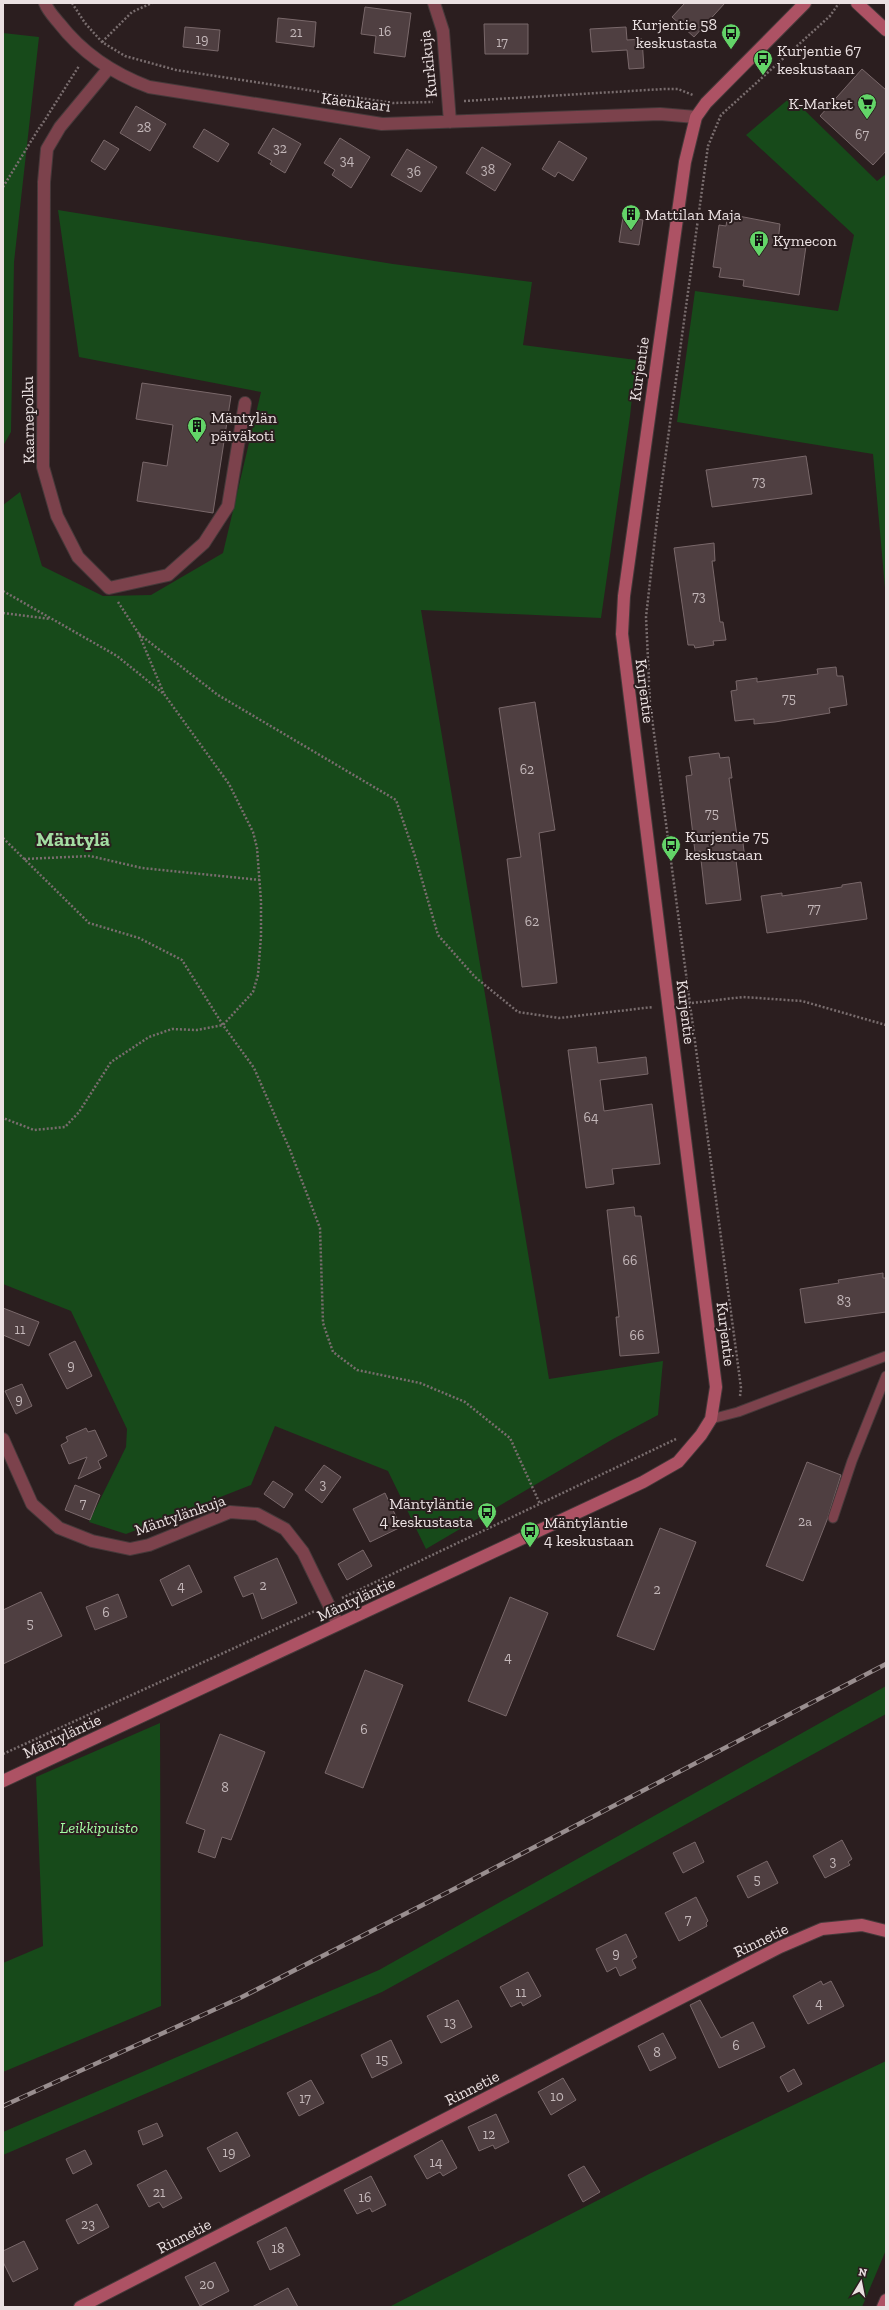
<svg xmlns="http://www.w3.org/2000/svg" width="889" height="2310" font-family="'Zilla Slab',serif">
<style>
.green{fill:#174a1a}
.building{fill:#4f3f41;stroke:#79686a}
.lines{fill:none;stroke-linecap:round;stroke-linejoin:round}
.lane-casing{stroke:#46393a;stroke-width:11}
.street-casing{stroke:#46393a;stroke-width:14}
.secondary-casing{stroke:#46393a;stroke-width:14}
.path{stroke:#796d6e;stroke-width:2.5;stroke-dasharray:2 2;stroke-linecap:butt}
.lane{stroke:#7c424c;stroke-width:9}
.street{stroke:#7c424c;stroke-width:12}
.secondary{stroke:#ad5264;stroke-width:12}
.rail-casing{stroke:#998e8f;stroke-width:4.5}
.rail{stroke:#2b1e1f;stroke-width:3;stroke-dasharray:9;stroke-linecap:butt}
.labels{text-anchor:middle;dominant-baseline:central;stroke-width:4;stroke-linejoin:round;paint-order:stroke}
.number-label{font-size:14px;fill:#c4b8ba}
.poi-label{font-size:16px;fill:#ebe1e2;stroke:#2b1e1f;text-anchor:start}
.street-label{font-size:16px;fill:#ebe1e2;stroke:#2b1e1f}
.park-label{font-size:16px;font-style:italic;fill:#a2fca3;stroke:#2b1e1f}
.district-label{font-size:20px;font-weight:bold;fill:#a3dda2;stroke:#2b1e1f}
</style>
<rect width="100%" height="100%" fill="#2b1e1f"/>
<path class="green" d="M3 33 39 37 14 262 11 432 3 446Z
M791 97 877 181 886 174V599L873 454 677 422 695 291 838 311 854 235 746 135Z
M58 210 393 264 532 282 523 345 636 360 630 416 601 618 421 610 549 1379 663 1361 658 1415 613 1439 426 1549 388 1471 275 1426 251 1485 126 1534 89 1522 126 1447 127 1429 71 1311 3 1284V505L20 492 42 566 103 596 151 595 223 553 261 392 79 357Z
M886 1686V1714L382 1992 3 2155V2132L379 1970Z
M160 1723 161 2006 3 2072V1963L43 1946 36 1777Z
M886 2061V2250L862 2307H389L651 2173Z"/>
<path class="building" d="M685 3H725L694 37 672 17Z
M365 7 411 13 405 57 374 53 376 36 361 34Z
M278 18 316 22 314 47 276 42Z
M484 24H528V54H485Z
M185 27 220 30 218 51 183 47Z
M626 27 627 40 642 39 644 68 629 69 627 50 592 52 590 29Z
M862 69 886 90V151L873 165 820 116Z
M136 106 166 124 150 151 120 133Z
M273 128 301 144 285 173 270 164 272 161 258 153Z
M204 129 229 144 218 162 193 147Z
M340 138 370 157 351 188 332 175 335 170 324 163Z
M104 140 119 149 105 170 91 161Z
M559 141 587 158 573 181 558 172 555 177 542 169Z
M482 147 511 164 495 191 466 173Z
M407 149 437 167 421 192 391 175Z
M728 214 780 224 778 242 806 246 799 295 743 286 744 280 719 277 721 268 713 267 719 225 726 226Z
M623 217 643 220 639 245 619 242Z
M142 383 231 396 213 513 137 501 143 462 167 466 173 425 136 419Z
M806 456 812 494 712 507 706 470Z
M714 543 715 561H712L720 622H723L726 640 713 641 714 645 695 648 694 645H688L674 548Z
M836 667 837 676H843L847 705 829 708 830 713 775 722 754 724V719L735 721 731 691 737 690 736 681 757 678V682L818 674 817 669Z
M535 702 555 830 539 833 557 983 522 987 507 859 521 857 499 708Z
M719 753 720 758 729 757 732 778H729L737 836 742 835 745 859 736 860 741 900 706 904 700 851 695 852 686 776 692 775 689 757Z
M861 882 867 919 767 933 761 896 782 893V896L842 887V885Z
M596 1047 598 1063 646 1057 648 1074 600 1080 604 1111 652 1104 660 1164 612 1169 614 1184 586 1188 568 1050Z
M634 1207 635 1216H641L659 1353 620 1356 616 1317H619L607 1210Z
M883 1273V1278H886V1312L805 1323 800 1289 839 1283 838 1280Z
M3 1308 39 1322 29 1346 3 1335Z
M75 1341 92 1376 67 1389 49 1354Z
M22 1384 32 1406 16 1414 5 1391Z
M86 1428 88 1432 95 1430 107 1456 98 1461 101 1468 78 1479 87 1457 69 1464 61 1445 68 1441 66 1437Z
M807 1462 841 1475 827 1520 803 1581 766 1566Z
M324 1465 341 1477 322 1503 305 1490Z
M273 1481 293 1494 284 1508 264 1494Z
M75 1485 100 1495 90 1520 65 1510Z
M385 1493 401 1527 370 1542 353 1509Z
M660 1528 696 1542 654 1650 617 1636Z
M363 1550 372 1566 347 1580 338 1564Z
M277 1558 297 1603 262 1619 253 1593 243 1597 234 1577Z
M189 1565 202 1592 172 1606 160 1580Z
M41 1592 62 1636 3 1664V1610Z
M118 1594 127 1617 95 1630 86 1607Z
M510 1597 548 1613 506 1716 468 1701Z
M365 1670 403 1685 363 1788 325 1773Z
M220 1734 265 1752 231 1840 222 1837 215 1858 198 1852 205 1830 186 1823Z
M842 1840 852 1859 848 1862 850 1865 825 1878 813 1856Z
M695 1842 704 1862 683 1873 673 1853Z
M767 1861 778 1883 748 1898 737 1876Z
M696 1897 708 1921 706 1923 707 1926 679 1941 665 1913Z
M626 1934 637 1957 632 1960 636 1968 620 1976 616 1967 607 1972 596 1949Z
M528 1972 541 1996 523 2006 521 2002 511 2007 500 1987Z
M821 1981 823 1985 831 1981 844 2006 808 2024 793 1996Z
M458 2000 472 2027 441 2043 427 2016Z
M700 2000 721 2038 753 2022 765 2047 719 2068 690 2005Z
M663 2033 676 2058 650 2071 638 2046Z
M391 2040 402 2063 372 2078 361 2055Z
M794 2069 802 2084 788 2092 780 2077Z
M563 2078 576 2100 551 2115 538 2092Z
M311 2080 324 2103 299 2116 287 2093Z
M496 2114 509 2142 495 2149 493 2145 479 2151 468 2127Z
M157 2123 163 2136 143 2145 138 2131Z
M237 2132 250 2156 220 2172 207 2148Z
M442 2140 457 2168 443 2176 440 2172 427 2179 414 2156Z
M85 2150 92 2164 73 2174 66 2159Z
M584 2166 600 2192 583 2202 568 2175Z
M166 2170 182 2198 163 2208 159 2202 149 2207 137 2185Z
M371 2176 386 2205 372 2212 370 2208 357 2214 344 2190Z
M97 2204 109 2227 78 2244 66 2220Z
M286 2227 300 2255 270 2270 257 2242Z
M24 2241 38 2269 13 2282 3 2262V2251Z
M215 2262 229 2291 200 2306 185 2277Z
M288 2288 298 2307H252Z"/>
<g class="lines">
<defs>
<path id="lane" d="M711 1419 738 1412 886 1356
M833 1518 852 1461 886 1376"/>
<path id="street" d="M45 3C48 11 54 17 59 23 83 54 114 74 149 87L382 124 660 114 696 117
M434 3 443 31 450 122
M109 68 60 127 47 149 44 182 43 467 57 516 78 557 109 588 168 575 204 543 228 506 245 403
M3 1439 32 1504 59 1528 92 1541 130 1549 149 1545 230 1512 257 1514 285 1529 303 1552 338 1624"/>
<path id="secondary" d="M857 3 886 30
M3 1781 643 1482 678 1462 701 1435 711 1419 716 1387 622 634 624 596 685 162 696 117 706 103 805 3
M80 2307 780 1947 822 1929 862 1925 886 1931
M883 2307 886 2300"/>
</defs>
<use href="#lane" class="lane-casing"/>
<use href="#street" class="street-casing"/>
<use href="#secondary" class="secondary-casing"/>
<path class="path" d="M72 3 85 23 102 42 125 56 176 70 393 103 433 102
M102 42 132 12 152 3
M464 101 664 89H678L693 95
M41 126 79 66
M3 187 41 125
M3 591 117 656 164 694 229 784 253 832 257 848 261 901V936L258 975 253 992 223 1025 197 1030 172 1029 149 1037 111 1062 79 1112 65 1127 34 1130 3 1118
M118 602 139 634 164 694
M3 613 50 619
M139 634 218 695 396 800 415 856 438 935 475 977 518 1012 559 1018 653 1007
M3 838 89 923 139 938 182 960 223 1025 254 1068 290 1150 320 1228 323 1323 333 1352 357 1370 420 1383 465 1402 510 1438 540 1504
M24 859 90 856 142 868 260 880
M684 1004 743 997 802 1001 886 1025
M740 1396 741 1388 650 703 646 617 658 511 708 146 721 115 830 16 839 3
M342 1598 676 1439
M3 1754 315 1611"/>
<use href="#lane" class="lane"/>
<use href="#street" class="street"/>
<use href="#secondary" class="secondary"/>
<defs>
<path id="rail" d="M3 2106 242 1997 454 1889 886 1664"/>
</defs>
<use href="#rail" class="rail-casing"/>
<use href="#rail" class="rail"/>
</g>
<defs>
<symbol id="bus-pin" viewBox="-11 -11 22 30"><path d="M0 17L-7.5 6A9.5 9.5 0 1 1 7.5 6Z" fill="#63d468" stroke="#2b1e1f"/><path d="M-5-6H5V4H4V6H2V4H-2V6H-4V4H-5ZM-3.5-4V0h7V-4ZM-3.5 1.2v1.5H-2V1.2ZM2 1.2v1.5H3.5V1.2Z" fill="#111"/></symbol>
<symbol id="supermarket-pin" viewBox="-11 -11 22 30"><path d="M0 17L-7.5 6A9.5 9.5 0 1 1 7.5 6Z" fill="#63d468" stroke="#2b1e1f"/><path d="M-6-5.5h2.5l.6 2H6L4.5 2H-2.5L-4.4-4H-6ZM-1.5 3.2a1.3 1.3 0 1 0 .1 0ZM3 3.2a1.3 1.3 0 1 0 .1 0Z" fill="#111"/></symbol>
<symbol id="building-pin" viewBox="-11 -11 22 30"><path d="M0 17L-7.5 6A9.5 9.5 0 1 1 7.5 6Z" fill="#63d468" stroke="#2b1e1f"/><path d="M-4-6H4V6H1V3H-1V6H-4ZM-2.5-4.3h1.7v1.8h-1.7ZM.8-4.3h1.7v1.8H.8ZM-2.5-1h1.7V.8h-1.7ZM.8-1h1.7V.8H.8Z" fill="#111"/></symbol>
</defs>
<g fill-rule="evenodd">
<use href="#bus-pin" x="720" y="22" width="22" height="30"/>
<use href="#bus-pin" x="752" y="48" width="22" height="30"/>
<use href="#supermarket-pin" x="856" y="92" width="22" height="30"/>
<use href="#building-pin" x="620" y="203" width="22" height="30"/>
<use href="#building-pin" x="748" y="229" width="22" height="30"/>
<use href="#building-pin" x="186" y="415" width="22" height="30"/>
<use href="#bus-pin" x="660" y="834" width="22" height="30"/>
<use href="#bus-pin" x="476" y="1501" width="22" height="30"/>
<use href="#bus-pin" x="519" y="1520" width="22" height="30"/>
</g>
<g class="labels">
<g class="number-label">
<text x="385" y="31">16</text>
<text x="296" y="32">21</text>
<text x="202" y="39">19</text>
<text x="502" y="42">17</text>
<text x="144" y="127">28</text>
<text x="862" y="134">67</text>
<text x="280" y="148">32</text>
<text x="347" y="160">34</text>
<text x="488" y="169">38</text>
<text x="414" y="171">36</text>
<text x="759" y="481">73</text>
<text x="699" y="596">73</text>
<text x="789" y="698">75</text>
<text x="527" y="769">62</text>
<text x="712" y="813">75</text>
<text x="814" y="908">77</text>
<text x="532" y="921">62</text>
<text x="591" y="1117">64</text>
<text x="630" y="1260">66</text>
<text x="844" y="1300">83</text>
<text x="20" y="1329">11</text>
<text x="637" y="1335">66</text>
<text x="71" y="1365">9</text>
<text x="19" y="1399">9</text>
<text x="323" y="1484">3</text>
<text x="83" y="1503">7</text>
<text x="805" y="1521">2a</text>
<text x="263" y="1585">2</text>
<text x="181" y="1586">4</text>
<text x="657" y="1589">2</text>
<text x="106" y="1612">6</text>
<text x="30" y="1623">5</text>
<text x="508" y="1657">4</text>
<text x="364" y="1729">6</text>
<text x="225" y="1787">8</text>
<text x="833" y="1861">3</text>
<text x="757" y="1879">5</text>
<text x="688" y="1919">7</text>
<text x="616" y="1953">9</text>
<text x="521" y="1992">11</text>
<text x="819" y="2003">4</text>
<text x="450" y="2022">13</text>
<text x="736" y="2045">6</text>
<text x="657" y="2052">8</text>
<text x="382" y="2059">15</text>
<text x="557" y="2096">10</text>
<text x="305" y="2098">17</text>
<text x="489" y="2134">12</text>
<text x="229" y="2152">19</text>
<text x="436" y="2162">14</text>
<text x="159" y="2192">21</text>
<text x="365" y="2197">16</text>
<text x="88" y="2224">23</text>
<text x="278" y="2248">18</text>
<text x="207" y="2284">20</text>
</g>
<g class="poi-label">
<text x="717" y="24" text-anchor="end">Kurjentie 58<tspan x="717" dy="18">keskustasta</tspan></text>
<text x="777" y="50">Kurjentie 67<tspan x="777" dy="18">keskustaan</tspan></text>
<text x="853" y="103" text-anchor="end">K-Market</text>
<text x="645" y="214">Mattilan Maja</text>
<text x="773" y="240">Kymecon</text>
<text x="211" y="417">Mäntylän<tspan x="211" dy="18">päiväkoti</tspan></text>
<text x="685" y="836">Kurjentie 75<tspan x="685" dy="18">keskustaan</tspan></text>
<text x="473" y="1503" text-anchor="end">Mäntyläntie<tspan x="473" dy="18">4 keskustasta</tspan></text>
<text x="544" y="1522">Mäntyläntie<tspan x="544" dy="18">4 keskustaan</tspan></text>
</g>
<g class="street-label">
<text transform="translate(428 64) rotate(-96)">Kurkikuja</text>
<text transform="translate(356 102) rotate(7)">Käenkaari</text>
<text transform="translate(639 369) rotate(-82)">Kurjentie</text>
<text transform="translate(28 420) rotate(-91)">Kaarnepolku</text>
<text transform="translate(645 691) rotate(83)">Kurjentie</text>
<text transform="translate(686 1012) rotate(83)">Kurjentie</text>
<text transform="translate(726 1334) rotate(83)">Kurjentie</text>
<text transform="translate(180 1515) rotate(-19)">Mäntylänkuja</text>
<text transform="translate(356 1599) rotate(-25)">Mäntyläntie</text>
<text transform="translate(62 1736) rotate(-25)">Mäntyläntie</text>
<text transform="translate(761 1940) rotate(-26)">Rinnetie</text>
<text transform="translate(472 2088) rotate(-27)">Rinnetie</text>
<text transform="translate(184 2236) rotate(-27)">Rinnetie</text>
</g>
<g class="park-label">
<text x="99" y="1827">Leikkipuisto</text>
</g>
<g class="district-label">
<text x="73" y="839">Mäntylä</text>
</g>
</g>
<rect width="889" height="2310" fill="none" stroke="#ebe1e2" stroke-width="8"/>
<g transform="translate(861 2282) rotate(10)" stroke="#2b1e1f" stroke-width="3" paint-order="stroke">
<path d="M0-3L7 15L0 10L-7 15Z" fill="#ebe1e2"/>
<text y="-6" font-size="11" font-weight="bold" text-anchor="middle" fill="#ebe1e2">N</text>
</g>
</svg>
